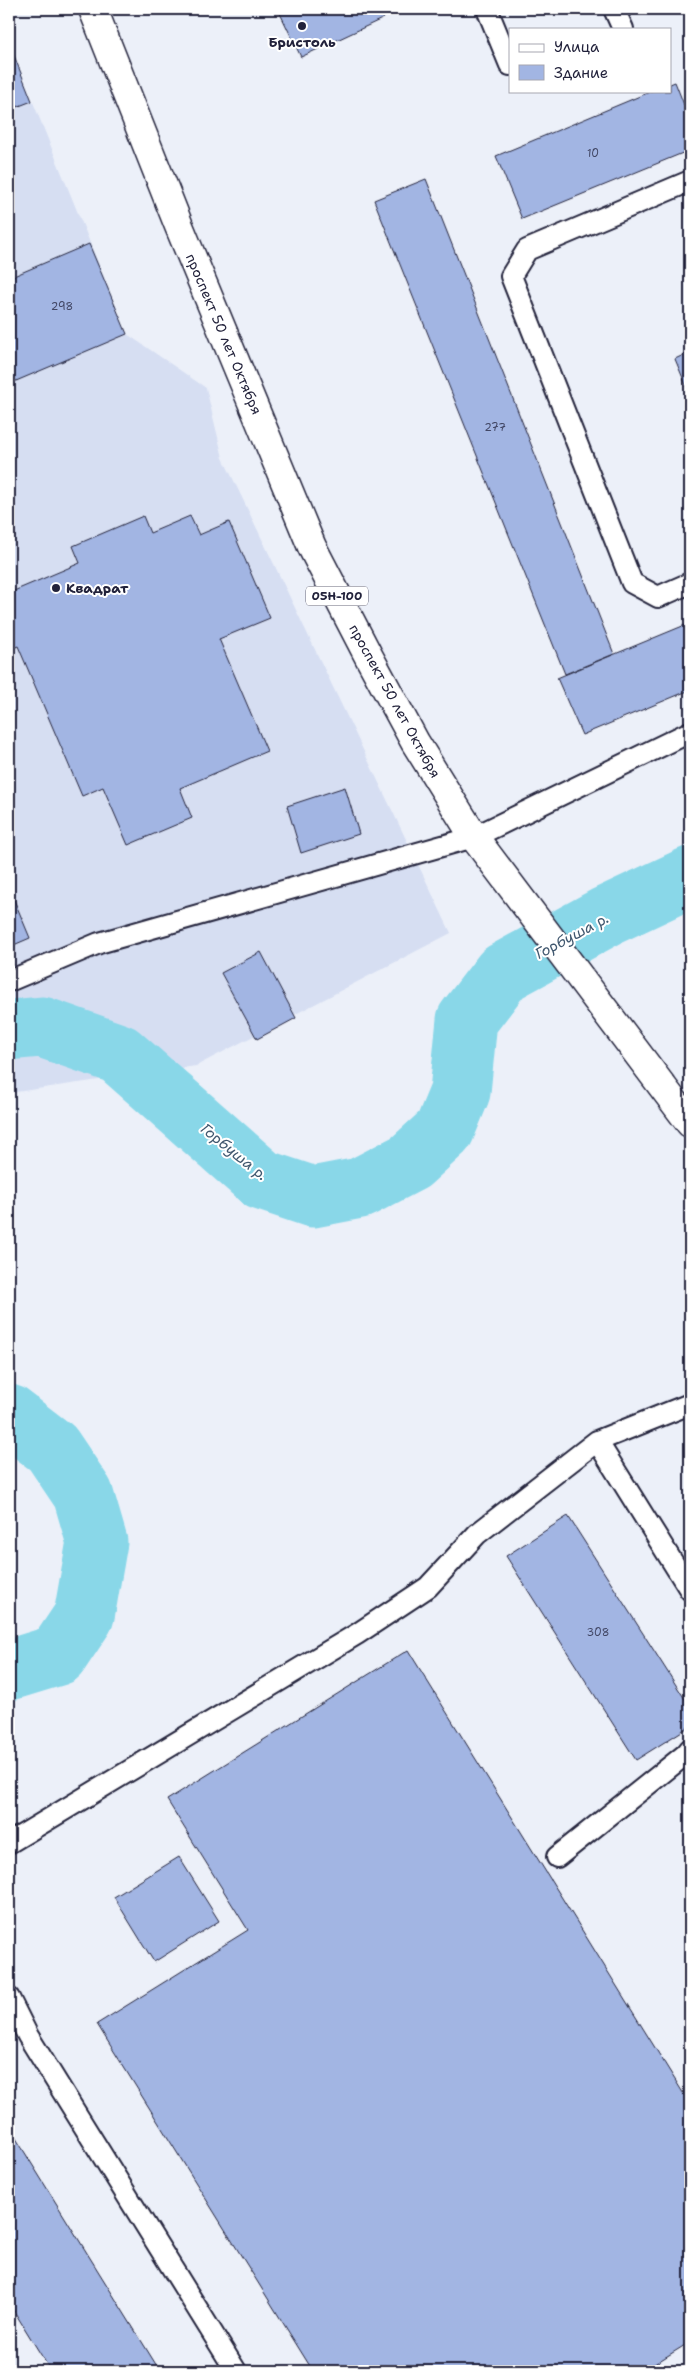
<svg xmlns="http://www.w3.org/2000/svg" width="699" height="2380" font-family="'Shantell Sans',sans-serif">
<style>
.built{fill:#d6def2}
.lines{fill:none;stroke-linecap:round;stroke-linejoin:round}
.river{stroke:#89d7e8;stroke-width:61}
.building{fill:#a2b5e3;stroke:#22223b}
.lane-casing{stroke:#22223b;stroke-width:24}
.primary-casing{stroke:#22223b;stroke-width:31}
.lane{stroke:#fff;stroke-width:20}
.primary{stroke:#fff;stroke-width:28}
.poi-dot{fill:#22223b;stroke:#fff;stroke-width:2}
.labels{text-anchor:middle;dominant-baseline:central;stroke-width:4;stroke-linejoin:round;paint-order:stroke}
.number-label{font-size:11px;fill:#424765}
.shield{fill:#fff;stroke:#646476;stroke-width:1}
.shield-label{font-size:12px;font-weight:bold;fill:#22223b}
.poi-label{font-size:14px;font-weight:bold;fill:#22223b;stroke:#fff}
.street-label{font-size:14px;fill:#22223b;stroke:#fff}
.water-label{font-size:15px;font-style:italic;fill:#41586f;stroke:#fff}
</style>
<rect width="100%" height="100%" fill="#ecf0f9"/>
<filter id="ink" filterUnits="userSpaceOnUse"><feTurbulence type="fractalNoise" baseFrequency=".02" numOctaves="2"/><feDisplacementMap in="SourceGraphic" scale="10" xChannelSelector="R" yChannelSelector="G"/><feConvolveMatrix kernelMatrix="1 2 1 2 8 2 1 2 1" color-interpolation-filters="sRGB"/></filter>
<g filter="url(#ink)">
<path class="built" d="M9 43 127 334 206 388 223 458 451 933 196 1066 9 1093Z"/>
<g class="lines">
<path class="river" d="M9 1030 42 1027 119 1054 262 1180 313 1197 360 1188 410 1162 444 1131 460 1092 467 1020 503 973 607 916 690 877
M9 1415 52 1448 83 1494 97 1542 84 1616 58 1655 9 1670"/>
</g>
<path class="building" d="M278 9H380L384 18 301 57Z
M9 43 32 101 9 110Z
M675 82 690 120V150L522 219 496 156 652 91H670V84Z
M426 179 614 654 565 674 374 200Z
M89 244 127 334 9 384V278Z
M690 352V395L675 359Z
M143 516 150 533 190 516 199 535 229 522 270 618 219 639 267 751 180 788 192 818 128 845 103 787 82 796 18 646 9 650V610L13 608 9 593 80 563 73 546Z
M690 623V690L582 735 557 678Z
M345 787 359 834 301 853 287 806Z
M12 895 30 938 9 947V896Z
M261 952 296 1018 257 1039 221 973Z
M568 1516 690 1707V1726L636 1760 506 1556Z
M408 1650 690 2104V2342L643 2371H313L97 2024 248 1930 167 1800Z
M179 1857 219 1921 154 1962 114 1897Z
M9 2127 160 2371H51L9 2303Z"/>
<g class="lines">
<defs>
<path id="lane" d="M487 9 510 65
M614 9 623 29
M690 181 527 250 511 276 632 583 658 597 690 583
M9 981 99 943 474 837 690 732
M597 1441 690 1590
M9 1843 357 1634 428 1587 477 1534 597 1441 690 1404
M557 1857 686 1754 690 1749
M9 1998 28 2036 236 2371"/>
<path id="primary" d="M93 9 179 226 312 547 369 657 415 742 474 837 690 1123"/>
</defs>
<use href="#lane" class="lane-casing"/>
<use href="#primary" class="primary-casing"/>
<use href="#lane" class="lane"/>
<use href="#primary" class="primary"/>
</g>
</g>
<g class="poi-dot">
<circle cx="302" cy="26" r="5"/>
<circle cx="56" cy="588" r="5"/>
</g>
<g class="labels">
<g class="number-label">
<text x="593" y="153">10</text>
<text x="62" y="306">298</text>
<text x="495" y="427">277</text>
<text x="598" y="1632">308</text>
</g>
<rect class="shield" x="306" y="586.5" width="62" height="19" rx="4"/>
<g class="shield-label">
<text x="337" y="596">05Н-100</text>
</g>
<g class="poi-label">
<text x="302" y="42">Бристоль</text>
<text x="66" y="588" text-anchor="start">Квадрат</text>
</g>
<g class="street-label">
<text transform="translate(224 334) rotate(67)">проспект 50 лет Октября</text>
<text transform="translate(395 701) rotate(61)">проспект 50 лет Октября</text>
</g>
<g class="water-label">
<text transform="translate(572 936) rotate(-28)">Горбуша р.</text>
<text transform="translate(234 1152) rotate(39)">Горбуша р.</text>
</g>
</g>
<rect width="699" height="2380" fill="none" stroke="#fff" stroke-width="30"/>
<rect x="15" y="15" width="669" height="2350" fill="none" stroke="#22223b" stroke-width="2" filter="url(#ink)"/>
<rect x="509" y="28" width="162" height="65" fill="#ffffff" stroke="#a7a7b1"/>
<rect x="519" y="44" width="25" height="8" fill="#ffffff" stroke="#a7a7b1"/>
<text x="554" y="52" font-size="15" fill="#22223b">Улица</text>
<rect x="519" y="65" width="25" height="15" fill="#a2b5e3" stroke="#a7a7b1"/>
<text x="554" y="78" font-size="15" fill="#22223b">Здание</text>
</svg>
